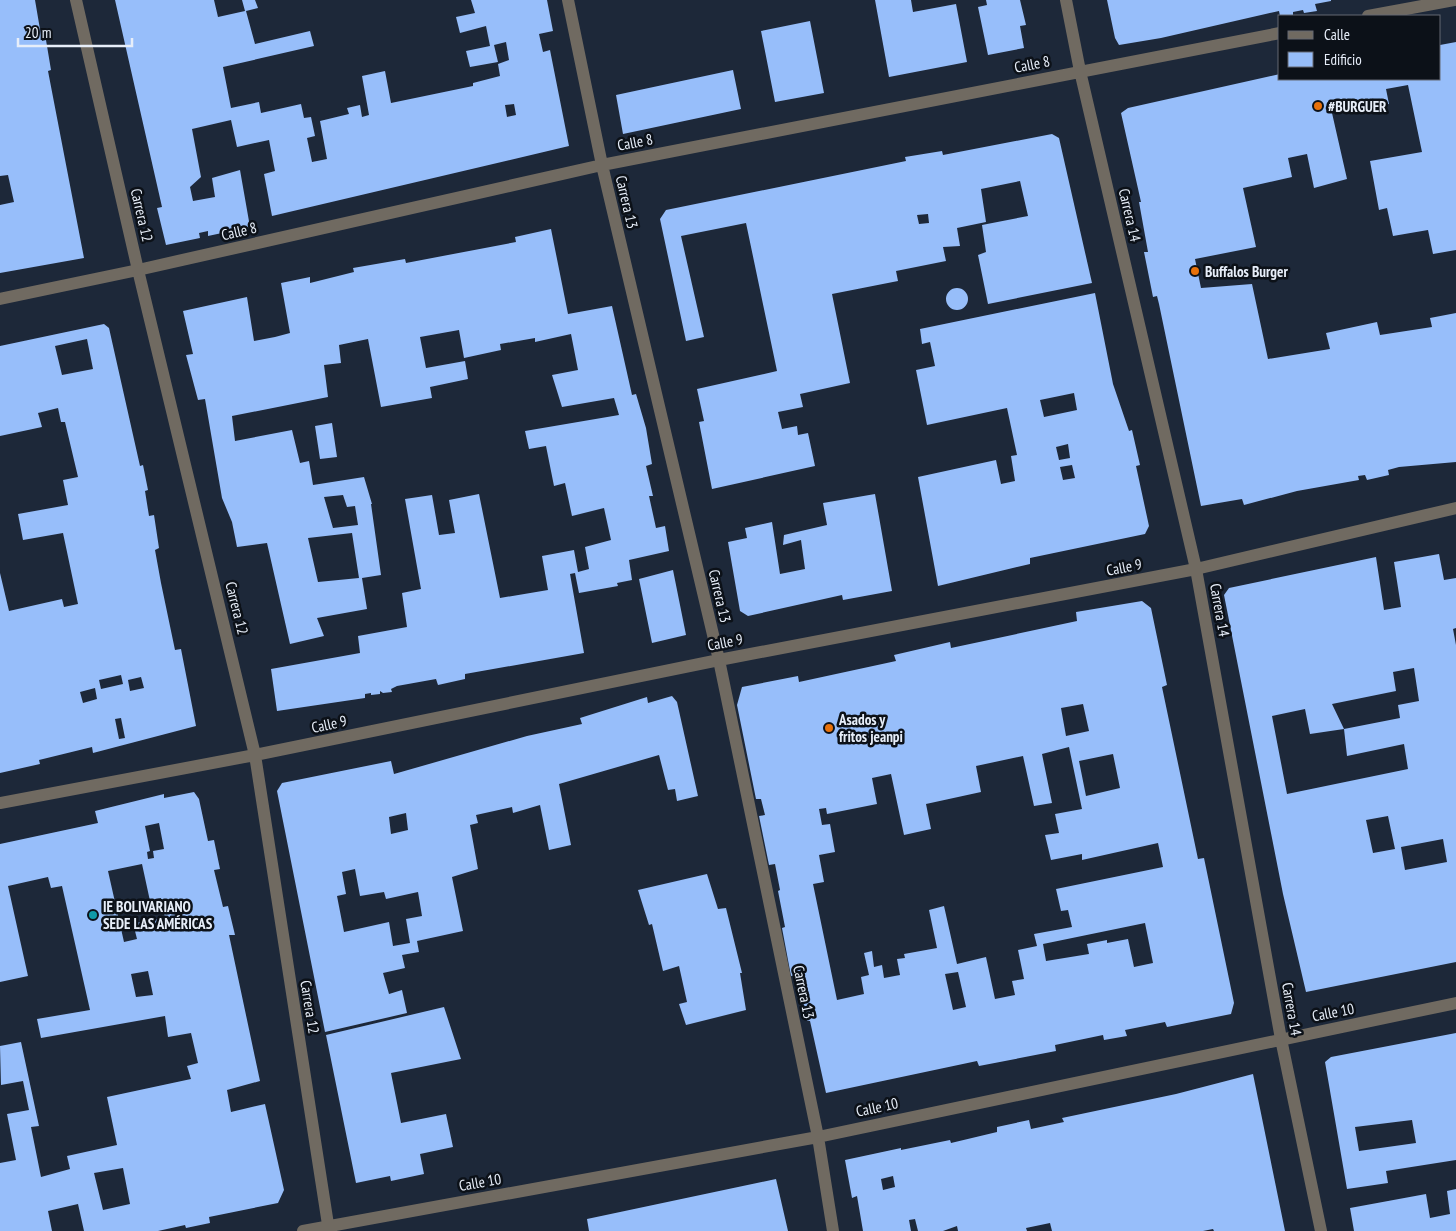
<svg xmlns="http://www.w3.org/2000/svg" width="1456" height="1231" font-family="'PT Sans Narrow',sans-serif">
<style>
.building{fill:#97befa;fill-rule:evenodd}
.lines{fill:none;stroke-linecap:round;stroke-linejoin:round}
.minor{stroke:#706a61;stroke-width:12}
.food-dot{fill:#e8710a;stroke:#0c1118;stroke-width:2}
.culture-dot{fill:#0f9aa8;stroke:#0c1118;stroke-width:2}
.labels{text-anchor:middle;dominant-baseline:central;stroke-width:5;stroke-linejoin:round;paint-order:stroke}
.street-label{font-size:15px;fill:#e7eef9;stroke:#0c1118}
.poi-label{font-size:15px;font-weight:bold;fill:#e7eef9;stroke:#0c1118;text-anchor:start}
</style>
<rect width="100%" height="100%" fill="#1d2839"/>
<path class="building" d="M0 0H35L42 41 46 40 51 70 48 71 84 258 0 273V205L14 202 8 175 0 176Z
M115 0H214L218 17 245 11 242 0H255L258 8 246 11 255 44 310 31 314 46 223 67 231 108 259 102 261 113 301 104 304 118 311 117 315 136 307 138 312 162 327 159 320 121 349 114 347 108 360 105 362 117 369 115 362 76 385 71 391 103 473 86V83L500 76 498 64 509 60 506 42 494 45 498 62 470 67 466 51 490 46 486 26 460 33 456 17 475 13 471 0H547L553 31 539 34 543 52 550 50 569 146 272 216 264 174 275 171 269 140 237 147 231 120 192 129 201 177 190 187 193 201 215 197 212 178 240 170 250 227 208 236V231L199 233 200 238 166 245 157 208 162 207ZM514 104 516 115 507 117 505 105Z
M875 0H911L913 12 956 4 967 62 889 77Z
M986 0H1020L1026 25 1020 26 1024 48 988 55 978 7 987 5Z
M1107 0H1331V1L1315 4 1317 11 1304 13 1303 10 1293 12V15L1289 16H1280L1279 11 1161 38 1119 45 1115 38Z
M810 21 824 93 775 102 761 31Z
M1456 42V250L1433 254 1428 230 1393 236 1387 208 1379 210 1370 161 1422 152 1408 85 1386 89 1389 104 1332 113 1347 179 1314 188 1307 154 1288 158 1292 177 1243 188 1256 247 1195 259 1201 288 1252 284 1268 359 1330 349 1326 333 1377 322 1380 335 1432 327 1430 318 1456 313V462L1399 467 1388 470 1389 475 1367 480 1365 475 1358 476 1359 480 1297 491 1244 505 1242 499 1201 506 1159 304 1157 296 1153 297 1144 252H1148L1139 202H1141L1121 113 1128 108 1280 74V79H1440V45Z
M733 70 741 109 623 134 616 95Z
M1052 134 1059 138 1092 283 988 304 978 255 986 252 982 225 1028 216 1020 181 981 189 986 222 957 228 960 246 943 247 946 261 896 271 898 281 832 294 850 383 800 394 803 407 778 412 782 429 797 426 798 435 808 433 815 466 712 489 699 422 704 421 697 389 777 371 746 223 681 236 704 337 686 341 660 219 666 210 906 161 905 157 942 151 943 155ZM928 214 929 223 919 224 917 215Z
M551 229 568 314 612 306 632 395 636 394 646 428 652 464 646 466 653 496H649L656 528 665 526 669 551 629 560 632 580 617 583 618 586 579 593 575 573 570 574 584 653 465 674V679L438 685 436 679 397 686 391 689 392 692 383 693 380 691V694L371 695V693L365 694V698L277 711 271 669 360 653 358 636 407 627 402 593 421 589 405 499 432 495 439 535 455 533 449 500 479 494 500 598 548 590 542 556 574 550 578 572 589 569 585 547 611 540 604 508 572 516 565 483 554 486 546 446 529 449 525 431 619 415 614 398 562 407 552 375 578 370 571 334 535 342V338L500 344 501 350 464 358 459 330 420 337 426 368 465 361 468 379 430 387 432 398 381 407 368 339 339 345 341 363 324 365 328 397 232 416 235 441 292 430 300 463 309 461 313 485 364 477 372 504H371L381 575 362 578 367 609 317 618 324 636 290 644 267 543 237 547 232 522 222 498 205 399 198 400 186 355 193 354 183 311 247 297 254 341 275 337 290 333 281 283 310 277V283L354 272 353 268 405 259 406 263 516 242 515 237ZM343 495 347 507 355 506 358 525 333 528 324 497ZM352 533 359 578 318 582 308 538Z
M946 299a11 11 0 1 1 22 0a11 11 0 1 1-22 0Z
M1095 293 1113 384 1129 431 1132 430 1140 465 1136 466 1149 526 1145 534 1030 558V564L938 586 918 477 996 460 1001 484 1015 481 1011 456 1017 455 1007 408 927 425 916 370 935 366 930 342 922 344 920 329ZM1074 393 1077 410 1044 417 1040 400ZM1068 444 1070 458 1059 460 1056 447ZM1072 465 1075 478 1063 480 1060 467Z
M104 324 109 328 140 466 143 465 148 490 145 491 149 516 154 515 159 548 155 550 161 583 175 650 181 649 196 726 93 753 92 747 39 760 40 764 0 773V573L9 611 62 599 64 607 78 604 63 533 23 540 18 514 68 505 63 480 78 477 65 422H61L58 408 38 413 42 427 0 436V346ZM87 339 93 369 62 375 55 346ZM121 675 123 684 101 689 99 680ZM141 677 144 688 130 691 128 680ZM95 688 97 699 83 703 80 692ZM121 718 125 738 119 739 115 719Z
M332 423 337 457 320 459 315 426Z
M875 494 892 591 843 600 842 595 748 616 740 611 728 542 747 538 745 528 772 522 780 574 805 569 801 540 783 545 784 535 827 525 823 503Z
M1439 554 1444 580 1456 578V628L1453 629 1456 645V962L1306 992 1283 894 1224 595 1229 588 1376 557 1384 610 1401 607 1394 562ZM1414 668 1419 701 1398 705 1400 718 1344 729 1347 756 1404 744 1408 769 1287 794 1272 716 1305 709 1310 734 1344 729 1332 704 1396 691 1393 672ZM1388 816 1395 849 1373 853 1366 820ZM1443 839 1447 862 1405 870 1401 847Z
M673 570 686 635 652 643 639 579Z
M1142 601 1151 608 1167 685 1162 687 1198 859 1204 858 1234 1003 1231 1014 1167 1027 1165 1022 1125 1030 1127 1036 1104 1040 1103 1035 1055 1045 1056 1051 979 1066 977 1061 826 1093 810 1021H807L798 975 791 976 782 928 785 927 778 891 780 890 775 864 769 865 759 816 765 815 761 799H756L737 705 742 687 798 676 799 682 896 661 894 655 950 642 951 648 1077 621 1076 612ZM1083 704 1089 731 1066 736 1061 708ZM1069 747 1082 809 1055 814 1059 833 1045 835 1051 860 1082 854V860L1158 843 1163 867 1056 889 1061 911 1068 910 1072 927 1034 934 1037 946 1018 950 1024 979 1012 981 1015 995 995 999 986 957 957 964 944 906 929 910 937 948 904 954 905 958 897 959 900 975 884 978 882 965 874 967 872 951 864 953 869 975 861 977 864 994 837 1000 813 884 824 882 819 855 835 852 830 824 822 825 819 809 826 808 827 814 877 804 872 778 891 774 904 835 931 829 926 804 981 792 976 766 1023 756 1034 806 1052 803 1042 754ZM1113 754 1120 788 1086 796 1079 761ZM1145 923 1153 963 1134 967 1128 939 1107 943V940L1087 944 1089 954 1046 961 1043 944ZM958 972 966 1007 953 1010 945 974Z
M672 696 677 702 698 796 677 801 675 789 668 790 659 755 559 784 571 845 549 850 540 805 513 813 512 807 476 815 478 823 470 825 478 869 452 877 463 931 417 941 419 952 402 955 405 968 383 973 389 994 402 990 407 1013 325 1032 277 791 282 783 391 761 394 774 527 736 582 724 580 718 647 697 648 703ZM406 813 408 830 391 834 389 817ZM355 869 360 896 384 892 386 899 418 892 422 916 406 919 410 943 393 946 389 922 344 932 337 896 346 894 342 872Z
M194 792 199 799 208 841 214 840 220 869 214 870 223 907 228 906 235 935H229L260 1081 227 1090 231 1112 265 1104 284 1190 278 1203 209 1217 210 1223 186 1228 185 1225 158 1231H84L78 1204 48 1211 52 1231H0V1163L16 1160 7 1114 29 1110 23 1081 1 1085 0 1046 21 1042 39 1126 31 1127 41 1177 70 1169 67 1156 117 1145 107 1097 191 1079 187 1066 198 1063 191 1033 168 1037 165 1016 41 1038 37 1019 90 1010 62 886 51 888 48 877 8 886 28 976 0 982V844L98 823 95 811 164 794V798ZM159 823 164 849 153 851 154 858 148 859 147 852 150 851 145 826ZM142 864 150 901 161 898 165 918 133 923 137 939 124 942 108 871ZM148 971 153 995 136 997 131 974ZM123 1168 130 1204 103 1210 94 1173Z
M707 874 718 909 726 908 742 973H740L746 1010 686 1025 679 1004 687 1002 679 966 663 971 652 924 649 925 638 890Z
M444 1007 461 1059 391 1073 401 1123 446 1114 453 1147 420 1154 424 1174 391 1181 390 1176 356 1183 326 1035Z
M1456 1033V1160L1386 1171 1388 1183 1347 1189 1325 1062 1331 1057ZM1412 1120 1416 1143 1359 1151 1355 1127Z
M1253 1074 1285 1231H1214L1213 1229 1203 1231H1052L1050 1223 1026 1228 1027 1231H958L957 1226 943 1231H918L915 1219 909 1220 911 1231H863L857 1196 852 1198 845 1160 901 1148V1150L950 1140 951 1143 997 1132V1127L1029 1120 1031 1129 1064 1122 1062 1118 1176 1094ZM893 1176 895 1187 883 1190 881 1179Z
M776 1179 788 1231H589L587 1219Z
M1456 1189V1231H1354L1350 1208 1426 1194 1430 1218 1450 1214 1447 1191Z"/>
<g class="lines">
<path class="minor" d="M76 0 138 270 255 755 329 1231
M568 0 602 165 719 660 818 1137 833 1231
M1066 0 1080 71 1196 569 1281 1039 1321 1231
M1368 16 1454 0
M0 299 138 270 602 165 1280 33
M0 803 255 755 719 660 1196 569 1456 508
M303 1231 818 1137 1456 1003"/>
</g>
<g class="food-dot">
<circle cx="1318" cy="106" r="5"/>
<circle cx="1195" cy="271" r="5"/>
<circle cx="829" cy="728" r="5"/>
</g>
<circle class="culture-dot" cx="93" cy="915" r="5"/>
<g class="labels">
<g class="street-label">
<text transform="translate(1032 64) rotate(-11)">Calle 8</text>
<text transform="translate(635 142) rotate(-11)">Calle 8</text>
<text transform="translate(627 202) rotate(77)">Carrera 13</text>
<text transform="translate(142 215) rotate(77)">Carrera 12</text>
<text transform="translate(1130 215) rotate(77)">Carrera 14</text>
<text transform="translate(239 231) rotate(-13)">Calle 8</text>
<text transform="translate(1124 567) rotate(-11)">Calle 9</text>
<text transform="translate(720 596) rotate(77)">Carrera 13</text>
<text transform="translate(237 608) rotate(76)">Carrera 12</text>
<text transform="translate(1220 610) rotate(80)">Carrera 14</text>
<text transform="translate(725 642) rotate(-11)">Calle 9</text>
<text transform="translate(329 724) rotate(-12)">Calle 9</text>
<text transform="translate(804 992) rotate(78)">Carrera 13</text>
<text transform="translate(310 1007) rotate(81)">Carrera 12</text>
<text transform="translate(1292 1009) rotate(80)">Carrera 14</text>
<text transform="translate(1333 1012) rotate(-11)">Calle 10</text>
<text transform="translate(877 1107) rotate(-12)">Calle 10</text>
<text transform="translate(480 1182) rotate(-10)">Calle 10</text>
</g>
<g class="poi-label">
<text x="1328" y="106">#BURGUER</text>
<text x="1205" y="271">Buffalos Burger</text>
<text x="839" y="719">Asados y<tspan x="839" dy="17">fritos jeanpi</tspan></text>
<text x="103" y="906">IE BOLIVARIANO<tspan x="103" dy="17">SEDE LAS AMÉRICAS</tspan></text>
</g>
</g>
<rect x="1278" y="15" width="162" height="65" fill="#0c1118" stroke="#646972"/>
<rect x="1288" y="31" width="25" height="8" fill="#706a61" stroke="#646972"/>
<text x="1324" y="40" font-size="15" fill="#e7eef9">Calle</text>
<rect x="1288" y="52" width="25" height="15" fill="#97befa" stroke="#646972"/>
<text x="1324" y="65" font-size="15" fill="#e7eef9">Edificio</text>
<path d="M18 38v8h114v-8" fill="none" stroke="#e7eef9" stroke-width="2.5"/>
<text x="25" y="38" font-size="15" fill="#e7eef9" stroke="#0c1118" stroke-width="4" paint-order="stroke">20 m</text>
</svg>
